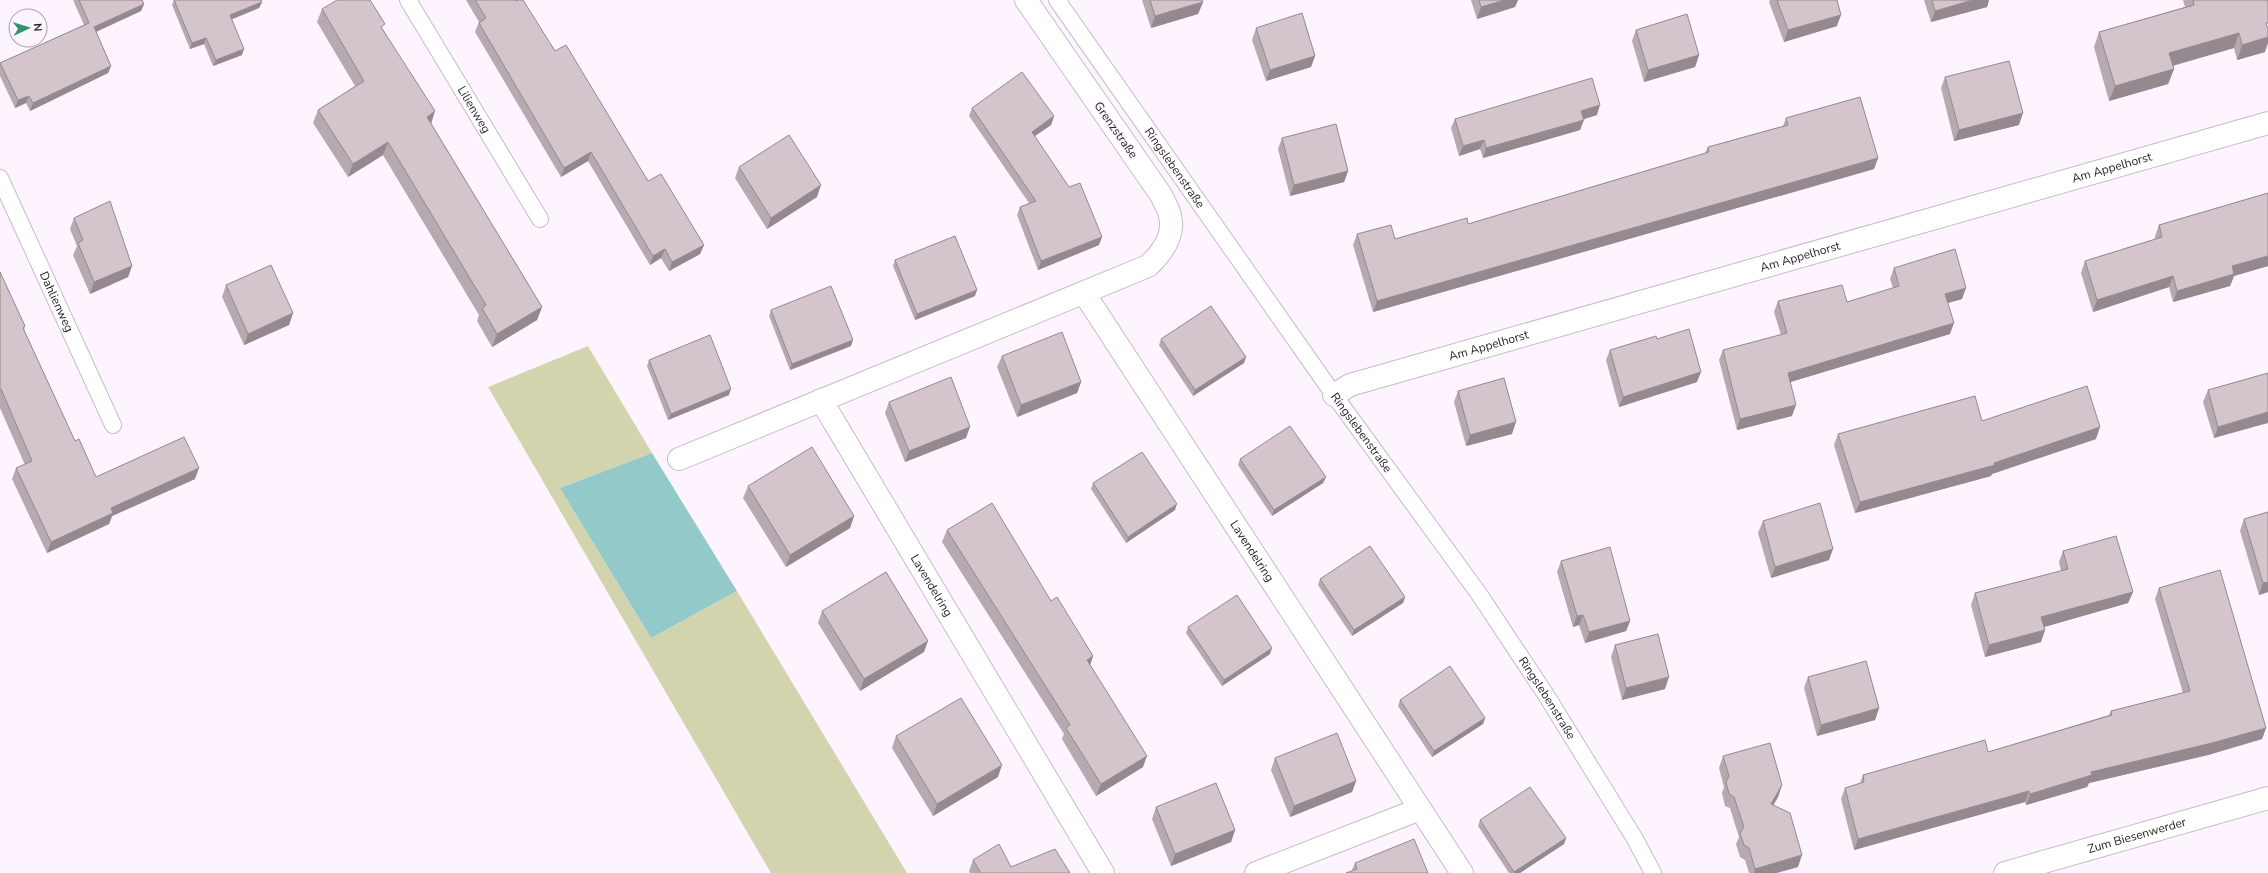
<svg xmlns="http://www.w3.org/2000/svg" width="2268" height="873" font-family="'Nunito Sans',sans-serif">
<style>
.green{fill:#d2d4ad}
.water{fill:#93c9c9}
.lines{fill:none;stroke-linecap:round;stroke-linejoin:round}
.lane-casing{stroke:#c6bcc8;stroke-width:18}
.street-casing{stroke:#c6bcc8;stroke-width:24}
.lane{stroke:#fff;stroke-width:16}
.street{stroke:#fff;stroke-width:22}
.wall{fill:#b6a9af}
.shaded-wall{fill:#94898e}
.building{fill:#d4c4cb;stroke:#94898e}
.labels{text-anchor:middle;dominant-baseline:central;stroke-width:4;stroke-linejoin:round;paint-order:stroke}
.street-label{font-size:12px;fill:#282429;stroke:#fdf4ff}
</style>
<rect width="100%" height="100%" fill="#fdf4ff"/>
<path class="green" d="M588 346 652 453 560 488 651 638 737 591 907 873H771L488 387Z"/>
<path class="water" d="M652 453 737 591 651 638 560 488Z"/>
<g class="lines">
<defs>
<g id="lane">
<path id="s1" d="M408 0 540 219"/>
<path id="s2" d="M1057 0 1334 395 1479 594 1546 695 1635 839 1653 873"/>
<path id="s3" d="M0 178 113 425"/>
</g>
<g id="street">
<path id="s4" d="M1084 293 1462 873"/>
<path id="s5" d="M1334 395 1350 385 2268 123"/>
<path id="s6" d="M821 400 1103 873"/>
<path d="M679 459 1148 266C1162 253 1175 236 1170 216 1169 209 1164 202 1161 195L1026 0"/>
<path d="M1256 873 1420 809"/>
<path id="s7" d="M2005 873 2268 798"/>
</g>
</defs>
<use href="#lane" class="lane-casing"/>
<use href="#street" class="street-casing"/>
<use href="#lane" class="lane"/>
<use href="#street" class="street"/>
</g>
<path class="wall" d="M73 0H142L144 4 141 11 96 32 111 66 108 73 30 111 26 103 15 108 0 76V63L84 25Z
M174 0H261L262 2 259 8 232 19 242 55 213 66 204 44 190 49 172 5Z
M466 0H516L555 51 648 181 704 245 700 254 669 271 661 258 650 265 588 161 561 177 475 32 479 22Z
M1142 0H1202L1203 2 1198 14 1151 28Z
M1471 0H1518L1515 7 1477 19Z
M1770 0H1837V26L1784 42 1769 2Z
M1924 0H1989L1987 7 1931 22Z
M2183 0H2268L2265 52 2237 60 2234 48 2173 66 2174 69 2168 84 2109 101 2094 47 2099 32 2185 7Z
M322 9 383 29 431 123 542 307 537 320 492 347 477 321 479 315 383 155 348 177 313 123 318 110 355 86 317 22Z
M1256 28 1315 56 1311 67 1266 81 1252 40Z
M1636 30 1699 55 1695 67 1644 82 1632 41Z
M1945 77 2019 125 1954 141 1941 88Z
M972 108 1054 116 1051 125 1035 136 1099 245 1038 270 1017 215 1020 207 1029 203 969 116Z
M1597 115 1583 119 1580 130 1483 158 1480 149 1459 156 1451 128 1455 119Z
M1786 118 1878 158 1874 169 1373 312 1353 245 1357 234 1395 239 1468 224 1705 153 1708 147 1783 126Z
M1282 138 1348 171 1344 182 1290 196 1278 149Z
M739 167 817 197 767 229 735 178Z
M2268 193V266L2234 276 2230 286 2173 302 2169 287 2093 312 2081 273 2085 261 2155 239V236L2159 225Z
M74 218 132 266 128 277 90 294 73 255 77 246 70 229Z
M895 260 975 296 915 320 893 266Z
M1894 268 1962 299 1947 303 1950 334 1790 382 1792 416 1737 430 1719 360 1723 350 1781 335 1774 312 1778 301 1847 302 1893 288 1890 279Z
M0 272 25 326 24 330 75 441 96 477 195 479 112 516 109 524 47 553 12 479 16 468 25 465 0 408Z
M226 285 293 313 289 325 244 345 222 297Z
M771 310 851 346 790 370 769 316Z
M1161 339 1244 363 1193 396 1159 345Z
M1657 339 1697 382 1619 407 1606 360 1610 350Z
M1002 356 1081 382 1077 393 1017 417 997 367Z
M649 360 729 395 668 420 647 366Z
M2268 373 2214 438 2203 402 2208 390Z
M1458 391 1512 434 1466 446 1454 402Z
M889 402 966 438 905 462 885 413Z
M1982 421 2096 439 1992 474 1991 476 1855 513 1834 445 1838 434Z
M1240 459 1326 477 1323 483 1272 516 1238 465Z
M1093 483 1175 510 1126 543 1091 489Z
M748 486 854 516 850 528 786 567 743 498Z
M2268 512V592L2259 595 2240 531 2244 519Z
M1763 521 1829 560 1771 578 1758 533Z
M947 530 1051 601 1093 656 1090 665 1143 767 1096 796 1062 739 1064 734 942 542Z
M2063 551 2133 592 2128 603 2044 627 2045 630 2041 642 1985 657 1971 605 1975 593 2061 571 2059 562Z
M1561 561 1630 621 1626 631 1585 643 1579 625 1573 627 1557 572Z
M1320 579 1405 597 1403 603 1352 636 1318 585Z
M2159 588 2266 728 2262 739 2208 755 2089 783 2087 787 2026 805 2025 802 1854 850 1841 799 1845 788 1860 783 1863 775 1988 752 2109 715 2111 711 2183 693 2155 599Z
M822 611 924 652 860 691 818 623Z
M1188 627 1270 654 1222 686 1186 633Z
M1615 645 1665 689 1622 700 1611 657Z
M1808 677 1879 708 1875 720 1817 736 1804 688Z
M1400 700 1485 718 1483 724 1432 757 1398 706Z
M896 736 998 777 933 816 892 748Z
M1723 756 1782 785 1778 797 1773 805 1798 867 1776 873H1749L1745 860 1740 857 1736 844 1739 837 1730 808 1725 806 1722 793 1724 787 1719 768Z
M1275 758 1356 781 1352 792 1290 817 1271 770Z
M1156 807 1235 830 1231 842 1171 866 1152 819Z
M1480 820 1566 838 1564 844 1520 873H1509L1478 826Z
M973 860 1011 867 1070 873H970L969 871Z
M1355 863 1428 873 1352 870Z"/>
<path class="shaded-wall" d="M1505 0H1518L1515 7 1477 19 1481 7Z
M1973 0H1989L1987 7 1931 22 1935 11Z
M262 2 259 8 228 21 230 15Z
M1203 2 1198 14 1151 28 1155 16Z
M144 4 141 11 91 34 94 27Z
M1841 15 1837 26 1784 42 1788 30Z
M2239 33 2234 48 2164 68 2169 53Z
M2268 37V43L2265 52 2237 60 2242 45Z
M206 38 204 44 190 49 192 43Z
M244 49 242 55 213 66 216 60Z
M1699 55 1695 67 1644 82 1648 70Z
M1315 56 1311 67 1266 81 1270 70Z
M111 66 108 73 30 111 33 103Z
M2174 69 2168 84 2109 101 2115 86Z
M29 96 26 103 15 108 18 100Z
M1600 105 1597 115 1578 121 1581 111Z
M435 111 431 124 427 117Z
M2023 113 2019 125 1954 141 1959 130Z
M1054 116 1051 125 1029 140 1032 132Z
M1584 120 1580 130 1483 158 1486 148Z
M1484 140 1480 149 1459 156 1463 146Z
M388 142 383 155 348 177 353 164Z
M591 152 588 161 561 177 564 168Z
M1878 158 1874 169 1373 312 1377 301Z
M1348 171 1344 182 1290 196 1294 185Z
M821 185 817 197 767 229 771 218Z
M1102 237 1099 245 1038 270 1041 261Z
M704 245 700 254 669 271 672 262Z
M665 249 661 258 650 265 653 256Z
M2268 256V266L2234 276 2230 286 2173 302 2177 291 2232 266Z
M132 266 128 277 90 294 94 282Z
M2173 276 2169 287 2093 312 2097 300Z
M1966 288 1962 299 1941 305 1945 294Z
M977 290 975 296 915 320 917 314Z
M542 307 537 320 492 347 497 334Z
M293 313 289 325 244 345 248 334Z
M1954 323 1950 334 1784 384 1788 373Z
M853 340 851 346 790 370 792 364Z
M1246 357 1244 363 1193 396 1195 390Z
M1701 372 1697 382 1619 407 1623 397Z
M1081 382 1077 393 1017 417 1021 405Z
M731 389 729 395 668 420 671 414Z
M1796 405 1792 416 1737 430 1740 419Z
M2268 412V423L2214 438 2218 427Z
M1516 422 1512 434 1466 446 1470 435Z
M970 427 966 438 905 462 909 451Z
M2100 427 2096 439 1992 474 1991 476 1855 513 1860 502 1994 463Z
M199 468 195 479 112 516 109 524 47 553 51 542 111 508Z
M1326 477 1323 483 1272 516 1274 510Z
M1177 504 1175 510 1126 543 1128 537Z
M854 516 850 528 786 567 790 555Z
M1833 549 1829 560 1771 578 1775 567Z
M2268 582V592L2259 595 2263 583Z
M2133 592 2128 603 2037 629 2041 617Z
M1405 597 1403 603 1352 636 1354 630Z
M1583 615 1579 625 1573 627 1577 616Z
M1630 621 1626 631 1585 643 1589 632Z
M2045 630 2041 642 1985 657 1989 645Z
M928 641 924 652 860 691 864 679Z
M1272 648 1270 654 1222 686 1224 680Z
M1093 656 1089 668 1087 660Z
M1669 677 1665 689 1622 700 1626 688Z
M1879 708 1875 720 1817 736 1821 725Z
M1485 718 1483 724 1432 757 1434 751Z
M2266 728 2262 739 2208 755 2089 783 2087 787 2026 805 2030 794 2091 772Z
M1147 756 1143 767 1096 796 1101 784Z
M1002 765 998 777 933 816 937 804Z
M1356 781 1352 792 1290 817 1294 806Z
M1782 785 1778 797 1767 816 1771 804Z
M2029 791 2025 802 1854 850 1858 839Z
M1235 830 1231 842 1171 866 1175 854Z
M1566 838 1564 844 1520 873H1514V872Z
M1802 855 1798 867 1776 873H1754L1755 869Z"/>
<path class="building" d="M79 0H142L144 4 94 27 111 66 33 103 29 96 18 100 0 63 89 23Z
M174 0H261L262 2 230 15 244 49 216 60 206 38 192 43Z
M337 0H370L385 24 381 27 435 111 427 117 542 307 497 334 482 308 486 305 388 142 353 164 318 110 364 81 322 9Z
M475 0H516L517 1 518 0H523L555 51 566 45 648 181 661 174 704 245 672 262 665 249 653 256 591 152 564 168 479 23 486 18Z
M1150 0H1202L1203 2 1155 16Z
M1479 0H1505L1481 7Z
M1777 0H1837L1841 15 1788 30Z
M1932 0H1973L1935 11Z
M2193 0H2268V23H2266L2268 29V37L2242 45 2239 33 2169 53 2174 69 2115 86 2099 32 2194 5Z
M1302 13 1315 56 1270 70 1256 28Z
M1687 14 1699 55 1648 70 1636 30Z
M2009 61 2023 113 1959 130 1945 77Z
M1022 72 1054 116 1032 132 1069 187 1080 183 1102 237 1041 261 1020 207 1036 201 972 108Z
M1592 78 1600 105 1581 111 1584 120 1486 148 1484 140 1463 146 1455 119Z
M1860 97 1878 158 1377 301 1357 234 1391 225 1395 239 1467 218 1468 224 1709 152 1708 147 1788 125 1786 118Z
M1336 124 1348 171 1294 185 1282 138Z
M789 135 821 185 771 218 739 167Z
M2268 193V256L2232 266 2234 274 2177 291 2173 276 2097 300 2085 261 2162 237 2159 225Z
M110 201 132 266 94 282 78 243 83 240 74 218Z
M955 236 977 290 917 314 895 260Z
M1955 249 1966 288 1945 294 1954 323 1788 373 1796 405 1740 419 1723 350 1787 333 1778 301 1842 285 1847 302 1899 286 1894 268Z
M271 265 293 313 248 334 226 285Z
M0 272 25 326 23 328 75 441 79 439 96 477 184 437 199 468 111 508 113 513 51 542 16 468 32 461 1 389 0 390Z
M831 286 853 340 792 364 771 310Z
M1211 306 1246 357 1195 390 1161 339Z
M1689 329 1701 372 1623 397 1610 350 1656 336 1657 339Z
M1062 332 1081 382 1021 405 1002 356Z
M710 335 731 389 671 414 649 360Z
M2268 373V412L2218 427 2208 390Z
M951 377 970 427 909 451 889 402Z
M1504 378 1516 422 1470 435 1458 391Z
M2087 386 2100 427 1994 463 1995 465 1860 502 1838 434 1975 396 1982 421Z
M1290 426 1326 477 1274 510 1240 459Z
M812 447 854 516 790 555 748 486Z
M1142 452 1177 504 1128 537 1093 483Z
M992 503 1051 601 1057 597 1093 656 1087 660 1147 756 1101 784 1066 728 1070 725 947 530Z
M1820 503 1833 549 1775 567 1763 521Z
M2268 512V582L2263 583 2244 519Z
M2116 536 2133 592 2041 617 2045 630 1989 645 1975 593 2068 569 2063 551Z
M1370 546 1405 597 1354 630 1320 579Z
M1610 547 1630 621 1589 632 1583 615 1577 616 1561 561Z
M2220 570 2266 728 2212 743 2091 772 2092 775 2030 794 2029 791 1858 839 1845 788 1864 782 1863 775 1985 740 1988 752 2112 715 2111 711 2190 691 2159 588Z
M886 572 928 641 864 679 822 611Z
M1237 595 1272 648 1224 680 1188 627Z
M1658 634 1669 677 1626 688 1615 645Z
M1866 661 1879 708 1821 725 1808 677Z
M1450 666 1485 718 1434 751 1400 700Z
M961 698 1002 765 937 804 896 736Z
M1337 733 1356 781 1294 806 1275 758Z
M1770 743 1782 785 1771 804 1790 813 1802 855 1755 869 1749 848 1744 845 1740 833 1744 827 1734 797 1729 794 1726 782 1729 776 1723 756Z
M1216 783 1235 830 1175 854 1156 807Z
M1530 787 1566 838 1514 872 1480 820Z
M1414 839 1428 873H1346L1357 869 1355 863Z
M999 844 1011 867 1055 849 1070 873H981L973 860Z"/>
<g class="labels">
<g class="street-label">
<text stroke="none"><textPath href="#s1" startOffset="128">Lilienweg</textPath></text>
<text transform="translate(1116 130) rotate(55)">Grenzstraße</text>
<text stroke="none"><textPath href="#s5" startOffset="811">Am Appelhorst</textPath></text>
<text stroke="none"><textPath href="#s2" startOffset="205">Ringslebenstraße</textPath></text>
<text stroke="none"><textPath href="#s5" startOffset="487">Am Appelhorst</textPath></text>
<text stroke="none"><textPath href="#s3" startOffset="136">Dahlienweg</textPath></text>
<text stroke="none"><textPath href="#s5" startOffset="163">Am Appelhorst</textPath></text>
<text stroke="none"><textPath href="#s2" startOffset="529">Ringslebenstraße</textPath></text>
<text stroke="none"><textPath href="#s4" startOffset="308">Lavendelring</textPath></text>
<text stroke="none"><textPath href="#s6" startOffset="216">Lavendelring</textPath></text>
<text stroke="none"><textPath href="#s2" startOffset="853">Ringslebenstraße</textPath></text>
<text stroke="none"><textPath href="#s7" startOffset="137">Zum Biesenwerder</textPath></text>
</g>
</g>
<g transform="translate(28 28) rotate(86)"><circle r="19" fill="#fdf4ff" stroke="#a8a1a9"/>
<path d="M0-3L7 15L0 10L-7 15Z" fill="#369269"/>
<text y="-6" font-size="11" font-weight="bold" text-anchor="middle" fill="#282429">N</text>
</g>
</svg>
